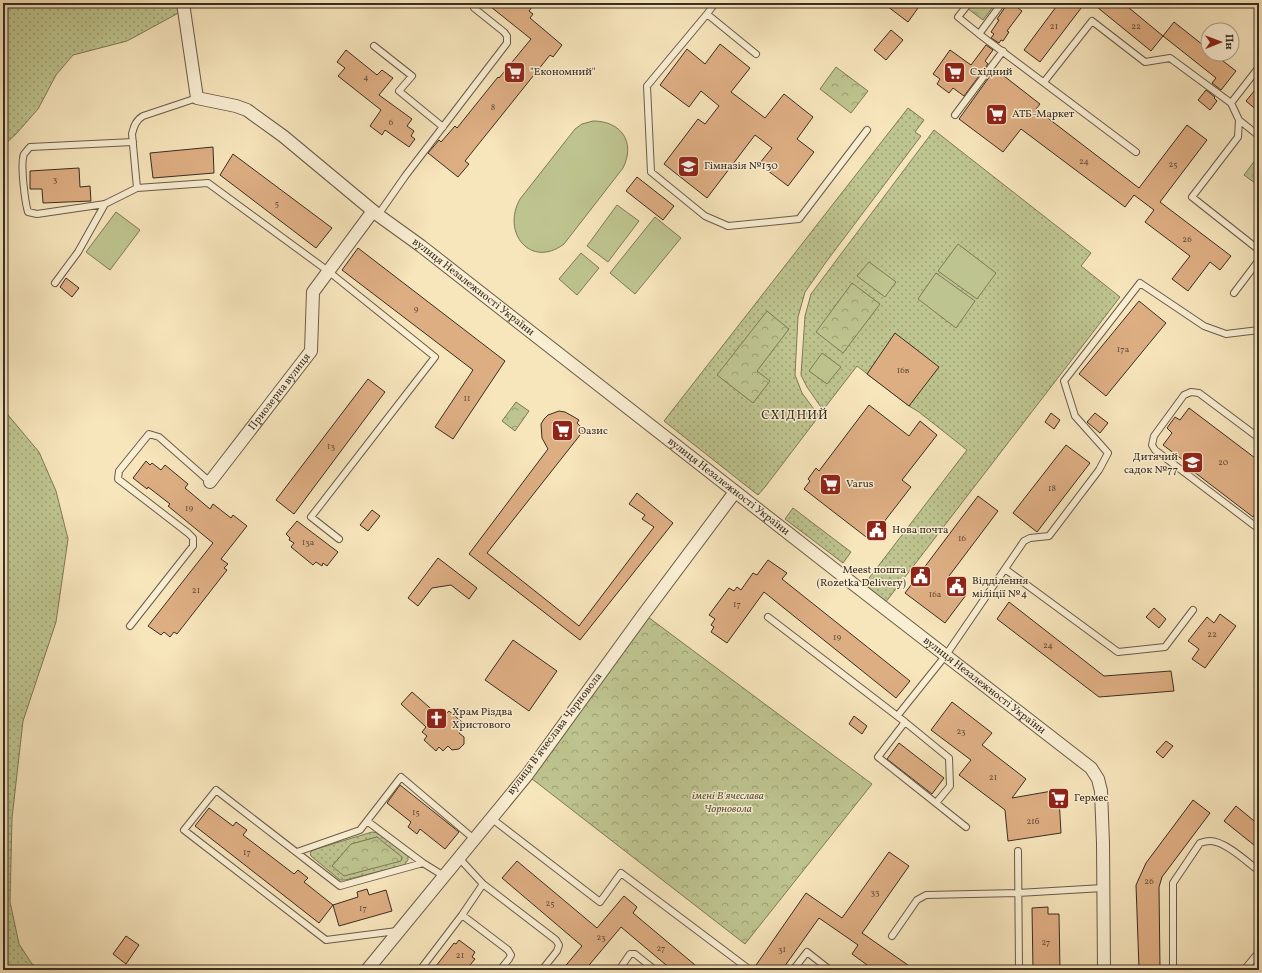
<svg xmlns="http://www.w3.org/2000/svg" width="1262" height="973" font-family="Vollkorn,serif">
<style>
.grass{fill:url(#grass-dots);stroke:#7c7958;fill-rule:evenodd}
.park{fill:url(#park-crowns);stroke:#7c7958}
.garden{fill:#bec48f;stroke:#7c7958}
.building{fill:#deae83;stroke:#3a2e22}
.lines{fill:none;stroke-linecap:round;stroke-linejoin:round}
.service-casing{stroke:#695c48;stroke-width:8}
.minor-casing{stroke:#695c48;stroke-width:14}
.service{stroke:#faeed3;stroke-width:6}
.minor{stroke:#faeed3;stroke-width:12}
.labels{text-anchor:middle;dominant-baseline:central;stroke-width:3;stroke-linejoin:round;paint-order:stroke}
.number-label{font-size:9px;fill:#634e3a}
.poi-label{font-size:11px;fill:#3a2e22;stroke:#faeed3;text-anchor:start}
.street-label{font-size:11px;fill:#3a2e22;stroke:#faeed3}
.park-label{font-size:11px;font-style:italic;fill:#5b543d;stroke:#faeed3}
.quarter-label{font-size:13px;letter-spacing:1px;fill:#3a2e22;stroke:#faeed3}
</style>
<defs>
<pattern id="grass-dots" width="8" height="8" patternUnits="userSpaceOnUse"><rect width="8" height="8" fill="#bec48f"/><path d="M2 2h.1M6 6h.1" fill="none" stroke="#9ba074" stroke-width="1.8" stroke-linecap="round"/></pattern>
<pattern id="park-crowns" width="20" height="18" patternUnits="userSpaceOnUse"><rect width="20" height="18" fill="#bec48f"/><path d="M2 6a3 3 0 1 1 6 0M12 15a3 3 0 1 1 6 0" fill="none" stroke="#9ba074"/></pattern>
</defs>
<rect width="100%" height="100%" fill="#f7e5bc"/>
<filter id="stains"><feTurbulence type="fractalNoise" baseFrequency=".005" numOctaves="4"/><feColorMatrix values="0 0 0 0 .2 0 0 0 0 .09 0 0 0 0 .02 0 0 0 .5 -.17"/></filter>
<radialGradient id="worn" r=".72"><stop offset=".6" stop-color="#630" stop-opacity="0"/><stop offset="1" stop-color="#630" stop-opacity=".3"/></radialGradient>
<path class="grass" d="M3 3H183L184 10 127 41 73 55 56 75 38 109 16 134 3 146Z
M908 108 924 120 915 132 921 136 826 262 805 292 798 317 795 375 802 393 819 416 765 487 758 495 664 421Z
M934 130 1091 253 1081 266 1120 297 885 603 863 586 967 450 919 412 909 406 857 366 823 410 807 387 801 375 805 316 811 294Z
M3 409 39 452 56 491 68 539 56 622 23 721 12 818 10 902 19 944 32 964 43 970H3Z
M793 508 851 552 843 563 785 519Z
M372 832 378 833 408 855V860L404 865 345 880H340L311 856 310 853 313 850ZM377 837 332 866 352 844Z"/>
<path class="park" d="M960 3H996L983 20Z
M836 67 868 91 851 113 820 89Z
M1259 155V186L1244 175Z
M852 283 880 304 843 353 816 332Z
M767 311 789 329 757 371 770 381 753 403 717 375Z
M516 402 529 411 515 431 502 421Z
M648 617 872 784 745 944 527 775Z
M377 837 402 857 401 861 344 876 332 866 351 844Z"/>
<path class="garden" d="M593 121C621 121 636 142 623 168L564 244C531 269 501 233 520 199L575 129 582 124Z
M617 205 639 221 608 262 587 246Z
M116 212 140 230 110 270 86 252Z
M655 217 681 238 635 294 610 273Z
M958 244 996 273 977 299 938 271Z
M581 253 599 268 577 295 559 279Z
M869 262 896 282 885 297 857 276Z
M936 273 975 301 956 328 918 299Z
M822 353 841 367 827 384 809 371Z"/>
<path class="building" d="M486 3H527L532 7 529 11 533 14 530 18 562 45 553 57 550 55 465 161 469 164 458 177 428 153 439 140 441 142 455 126 457 128 498 77 499 78 531 39Z
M883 3H912L918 8 908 22Z
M1008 3H1021L1018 8 1022 11 1007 31 1009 32 1003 41 1001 40 999 43 991 38 994 34 991 32 999 20 997 19Z
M1059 3H1085L1040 62 1024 50Z
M1092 3H1123L1163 36 1151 51Z
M1174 22 1208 49V54H1214L1236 71 1221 90 1212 83 1216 78 1163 36Z
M891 30 903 40 886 60 874 50Z
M720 44 750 68 731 92 765 118 784 94 813 117 797 139 814 152 788 186 759 164 772 148 755 135 707 198 664 164 698 119 705 124 719 106 701 91 689 107 660 85 687 49 705 64Z
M986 45 993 50 985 61 988 64 964 96 953 88 949 93 937 84 940 79 933 74 950 50 971 65Z
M346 50 377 75 382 70 393 78 379 95 412 119 407 126 414 131 411 136 415 139 409 147 385 130 382 135 370 126 381 110 338 76 345 68 337 62Z
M995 69 1040 104 1036 109 1139 188 1187 125 1207 140 1160 202 1231 256 1220 270 1210 262 1188 291 1172 279 1190 256 1145 222 1154 210 1134 195 1125 207 1021 129 1003 152 959 119Z
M1259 85V112L1246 101Z
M1206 90 1215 97 1214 98 1217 101 1210 110 1198 100Z
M213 147 214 173 153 178 150 153Z
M233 154 332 228 316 248 220 175Z
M79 168 80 187 90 186 91 201 43 203 42 189H30V171Z
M637 177 674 206 663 220 626 191Z
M358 248 505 361 453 439 435 427 473 370 342 270Z
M66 278 79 288 72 297 60 287Z
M1139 301 1166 323 1106 396 1079 374Z
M895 333 939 367 909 406 867 374Z
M368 379 385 392 294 514 276 500Z
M869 405 909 436 920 421 937 435 902 480 911 487 870 540 804 489 810 481 808 479 816 468 819 471Z
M1189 408 1259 461V508L1253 517 1185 465 1187 463 1163 445 1172 433 1167 428 1175 417 1180 420Z
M559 411 565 412 574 417 579 420 577 423 584 430 487 553 579 626 654 527 642 519 645 515 629 504 637 493 673 523 580 640 469 554 548 449 542 438 541 424 544 419 548 415Z
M1051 413 1060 420 1054 429 1045 422Z
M1095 413 1108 423 1100 433 1087 422Z
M1066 445 1090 463 1037 532 1013 513Z
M146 461 150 465 152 463 161 470 165 465 188 484 185 488 210 509 213 504 231 518 233 515 247 526 221 559 228 564 224 568 227 570 177 634 174 632 170 637 164 632 161 635 148 626 213 543 168 506 170 504 148 487 147 489 133 478Z
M978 496 998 511 946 580 966 595 945 623 905 593Z
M372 510 380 516 368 531 360 525Z
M297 521 338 552 327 566 323 563 322 566 316 562 313 565 291 547 294 543 289 540 290 538 286 534Z
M438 558 477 588 469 599 451 585 432 588 418 606 408 598Z
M768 560 787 573 782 579 910 681 896 698 764 592 727 643 711 632 714 627 711 625 715 619 709 615 729 588 734 591 737 587 741 590 753 573 757 575Z
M1009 602 1104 676 1171 671 1174 691 1099 697 997 619Z
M1154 608 1166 619 1159 628 1146 617Z
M1220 614 1236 626 1205 668 1192 659 1199 649 1188 641 1207 617 1214 623Z
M513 640 557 671 529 711 485 680Z
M412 692 437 714 441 710 446 714 449 711 462 722 458 725 462 729 459 733 464 737V744L459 749 452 750 448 746 443 751 439 747 436 751 424 740 427 736 422 732 426 727 401 704Z
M952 702 992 733 982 745 1026 779 1012 798 1052 791 1059 798 1061 833 1008 841 1005 810 959 775 971 760 931 730Z
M854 716 867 726 862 734 849 724Z
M1166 741 1173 746 1163 758 1156 752Z
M899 743 944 778 932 794 887 759Z
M400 785 459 832 445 849 420 829 417 834 408 827 411 822 387 803Z
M1193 800 1210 813 1162 877 1159 887 1160 969 1139 968 1136 885 1146 863Z
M1236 806 1259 825V849L1224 821Z
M209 808 233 826 236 822 247 830 243 835 294 874 298 870 308 878 304 882 333 905 319 923 195 826Z
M889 852 909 866 862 933 915 970H874L852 954 858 945 819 918 782 970H754V968L806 893 842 918Z
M517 861 597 928 624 896 637 907 633 913 701 970H672L621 927 585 970H562L582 946 502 878Z
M367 889 369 895 386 890 392 911 339 926 333 905 358 897 357 892Z
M1048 907V914H1059L1060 970H1033L1032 908Z
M126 936 139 945 126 964 113 954Z
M459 940 475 952 472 957 475 959 466 970H441L436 966 454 943 456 944Z"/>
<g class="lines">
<defs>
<path id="service" d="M715 3 707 14 756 54
M969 3 958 17 979 34
M1002 3 979 34 1136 152
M707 14 647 86 651 172 705 216 728 226 799 219 867 130
M374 46 412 76 399 91 443 127
M1259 67 1231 103 1239 120 1238 137 1192 197 1259 250
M1044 82 1092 21 1145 62 1170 58 1231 103
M197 98 143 116C136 120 134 126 132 134L137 188 208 183 328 271 435 357 311 517 339 539
M955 115 1003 51
M1239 120 1259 136
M133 142 30 147C28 149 26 152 24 154 20 164 25 202 28 212L37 214 105 204 137 188
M378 215 406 175 507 43V36L504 32 474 8 473 3
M55 283 78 252 105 204
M1234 293 1259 260
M1259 438 1199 393 1191 392 1184 395 1154 436 1152 445 1155 450 1259 529
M1005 569 1118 652 1165 647 1193 610
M768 617 905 722 878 757 966 827
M130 626 193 546V538L188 533 118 479 119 471 149 434 159 437 210 482
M898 715 946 655 1024 541 1030 538 1049 536 1099 470 1108 453 1075 416 1064 381 1140 283 1204 326 1226 334 1259 330
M905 722 949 758 950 786 936 803
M491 818 600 902 621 873 750 970
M367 821 423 863 444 876
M1018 851 1019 970
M297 852 360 830 401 777 474 839
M459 858 483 884 556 940 559 945 557 951 542 970
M462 915 508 950 511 955 509 959 500 970
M397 931 326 940 184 830 216 790 340 886 423 863
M892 936 917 900 926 895 1018 893 1103 888
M420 970 462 915 483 884
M619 970 630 954H635L655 970
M793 970 807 952 830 970
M1173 970V883L1200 843C1203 842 1207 841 1210 841 1225 841 1247 862 1259 871
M1244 970 1259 952"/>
<g id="minor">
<path id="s1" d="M183 3 197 98 236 106 247 110 283 136 378 215 421 246 852 583 1091 768 1098 779 1101 791 1103 843 1104 970"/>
<path id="s2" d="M210 482 311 351 313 292 373 211"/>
<path d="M367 970 527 775 643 615 735 492"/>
</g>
</defs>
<use href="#service" class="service-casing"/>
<use href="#minor" class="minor-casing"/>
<use href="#service" class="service"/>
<use href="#minor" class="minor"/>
</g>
<defs>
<symbol id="supermarket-square" viewBox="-11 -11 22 22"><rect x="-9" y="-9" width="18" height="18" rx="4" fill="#8f2418" stroke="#faeed3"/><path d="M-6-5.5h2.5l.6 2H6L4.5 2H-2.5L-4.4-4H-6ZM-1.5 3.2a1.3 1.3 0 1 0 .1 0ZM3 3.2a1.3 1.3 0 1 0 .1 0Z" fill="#fff"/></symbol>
<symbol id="school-square" viewBox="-11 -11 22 22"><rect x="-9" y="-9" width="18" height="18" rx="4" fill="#8f2418" stroke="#faeed3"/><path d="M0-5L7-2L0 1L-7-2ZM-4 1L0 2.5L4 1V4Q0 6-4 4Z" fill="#fff"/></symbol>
<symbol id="civic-square" viewBox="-11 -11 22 22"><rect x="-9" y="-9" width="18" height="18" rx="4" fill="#8f2418" stroke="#faeed3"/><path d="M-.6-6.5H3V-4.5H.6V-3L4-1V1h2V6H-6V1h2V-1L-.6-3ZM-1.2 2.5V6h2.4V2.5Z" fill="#fff"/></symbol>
<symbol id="church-square" viewBox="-11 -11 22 22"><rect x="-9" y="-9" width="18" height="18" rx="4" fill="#8f2418" stroke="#faeed3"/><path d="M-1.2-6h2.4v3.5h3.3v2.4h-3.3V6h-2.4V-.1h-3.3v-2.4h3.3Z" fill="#fff"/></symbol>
</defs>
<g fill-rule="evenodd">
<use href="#supermarket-square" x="502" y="60" width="25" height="25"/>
<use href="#supermarket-square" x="942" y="60" width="25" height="25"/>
<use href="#supermarket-square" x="984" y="102" width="25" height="25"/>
<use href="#school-square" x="676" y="154" width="25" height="25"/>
<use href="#supermarket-square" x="550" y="418" width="25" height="25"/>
<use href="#school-square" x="1180" y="450" width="25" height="25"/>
<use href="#supermarket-square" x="818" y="472" width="25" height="25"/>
<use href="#civic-square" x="864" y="518" width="25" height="25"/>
<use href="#civic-square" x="908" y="564" width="25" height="25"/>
<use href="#civic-square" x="944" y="574" width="25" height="25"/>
<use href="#church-square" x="424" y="706" width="25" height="25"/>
<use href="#supermarket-square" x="1046" y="786" width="25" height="25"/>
</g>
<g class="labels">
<g class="number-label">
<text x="1054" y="26">21</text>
<text x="1136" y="26">22</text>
<text x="366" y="77">4</text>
<text x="493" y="107">8</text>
<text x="391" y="122">6</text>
<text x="1084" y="161">24</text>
<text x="1173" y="164">25</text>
<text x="55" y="179">3</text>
<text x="277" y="203">5</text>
<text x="1187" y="239">26</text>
<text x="416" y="309">9</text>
<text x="1123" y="349">17а</text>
<text x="903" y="370">16в</text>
<text x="467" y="398">11</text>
<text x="331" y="446">13</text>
<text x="1223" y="462">20</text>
<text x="1052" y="488">18</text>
<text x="189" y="508">19</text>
<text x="962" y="538">16</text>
<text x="308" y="542">13а</text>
<text x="196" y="590">21</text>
<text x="935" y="594">16а</text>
<text x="737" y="604">17</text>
<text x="1212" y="634">22</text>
<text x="837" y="637">19</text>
<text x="1048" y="645">24</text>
<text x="961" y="731">23</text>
<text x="993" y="777">21</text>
<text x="416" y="812">15</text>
<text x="1033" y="821">21б</text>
<text x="247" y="852">17</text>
<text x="1149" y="881">26</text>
<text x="875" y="892">33</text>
<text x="550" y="903">25</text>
<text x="363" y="908">17</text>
<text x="601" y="937">23</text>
<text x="1046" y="942">27</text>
<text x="661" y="948">27</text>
<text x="782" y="949">31</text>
<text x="460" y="955">21</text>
</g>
<g class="poi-label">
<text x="530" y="72">"Економний"</text>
<text x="970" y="72">Східний</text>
<text x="1012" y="114">АТБ-Маркет</text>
<text x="704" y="166">Гімназія №130</text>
<text x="578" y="431">Оазис</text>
<text x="1178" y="457" text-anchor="end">Дитячий<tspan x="1178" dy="13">садок №77</tspan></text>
<text x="846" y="484">Varus</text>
<text x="892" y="530">Нова почта</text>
<text x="906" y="570" text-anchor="end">Meest пошта<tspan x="906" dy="13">(Rozetka Delivery)</tspan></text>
<text x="972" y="581">Відділення<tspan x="972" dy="13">міліції №4</tspan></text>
<text x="452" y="712">Храм Різдва<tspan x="452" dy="13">Христового</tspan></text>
<text x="1074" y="798">Гермес</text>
</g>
<g class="street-label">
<text stroke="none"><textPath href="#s1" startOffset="435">вулиця Незалежності України</textPath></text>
<text stroke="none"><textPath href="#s2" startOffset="114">Приозерна вулиця</textPath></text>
<text stroke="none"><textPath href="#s1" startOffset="759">вулиця Незалежності України</textPath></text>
<text stroke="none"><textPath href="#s1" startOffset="1083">вулиця Незалежності України</textPath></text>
<text transform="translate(555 734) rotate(-53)">вулиця Вʼячеслава Чорновола</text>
</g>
<g class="park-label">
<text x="728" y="796">імені В'ячеслава<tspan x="728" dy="13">Чорновола</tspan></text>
</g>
<g class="quarter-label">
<text x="795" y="416">СХІДНИЙ</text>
</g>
</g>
<rect width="1262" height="973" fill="none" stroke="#f7e5bc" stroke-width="16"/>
<rect x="4" y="4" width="1254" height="965" fill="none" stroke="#3a2e22" stroke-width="2"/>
<rect x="8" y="8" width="1246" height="957" fill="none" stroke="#3a2e22"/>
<g transform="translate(1220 42) rotate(89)"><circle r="19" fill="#faeed3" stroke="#ada18c"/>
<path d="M0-3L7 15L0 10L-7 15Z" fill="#8f2418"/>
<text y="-6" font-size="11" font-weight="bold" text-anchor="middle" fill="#3a2e22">Пн</text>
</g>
<rect width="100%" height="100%" filter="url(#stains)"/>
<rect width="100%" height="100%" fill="url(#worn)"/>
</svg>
